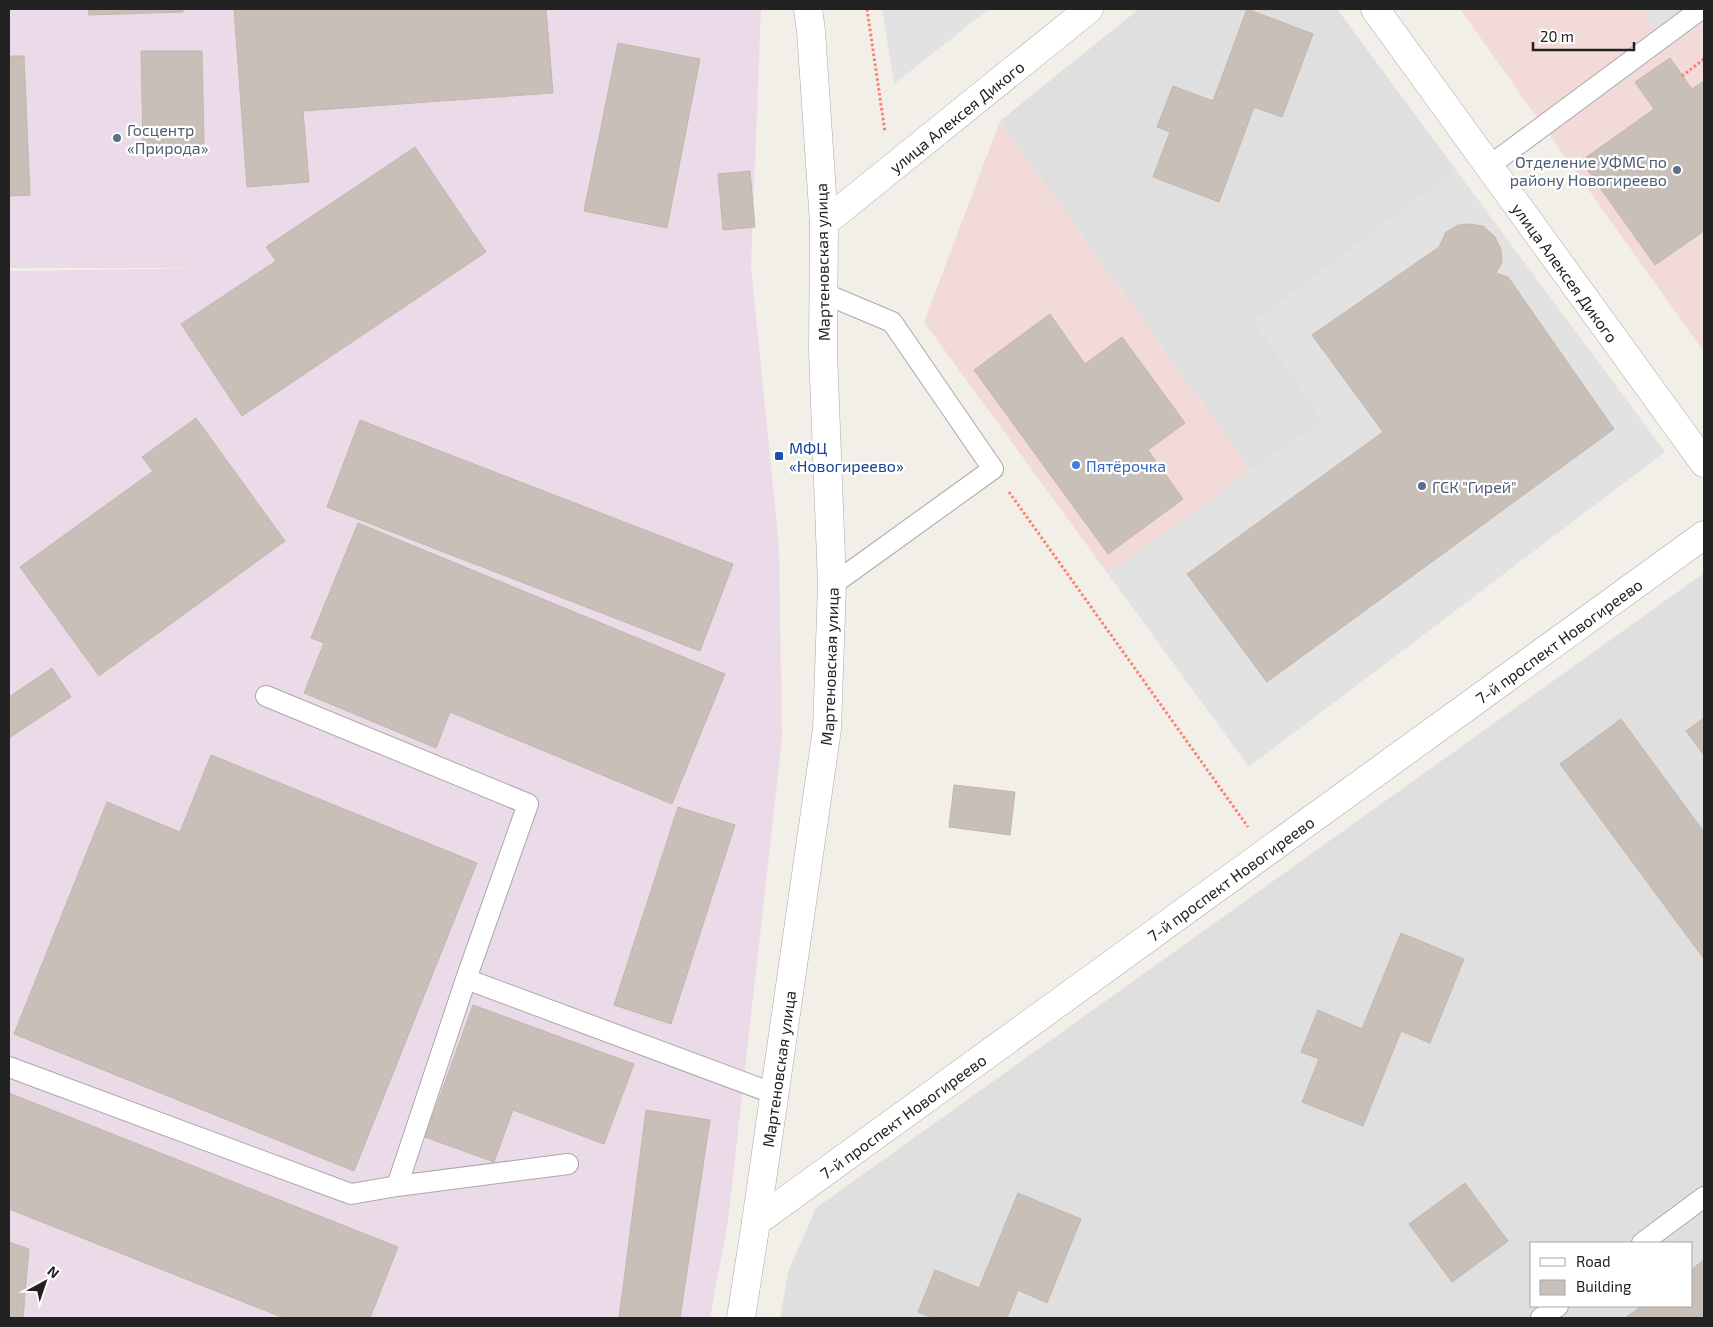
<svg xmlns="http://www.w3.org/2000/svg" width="1713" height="1327" font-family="'Exo 2',sans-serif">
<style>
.residential{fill:#e0dfdf;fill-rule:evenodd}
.commercial{fill:#f2dad9}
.industrial{fill:#ebdbe8}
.parking{fill:#e2e2e2}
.building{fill:#c7bfb8;stroke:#c4b6ab}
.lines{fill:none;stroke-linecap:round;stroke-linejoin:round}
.service-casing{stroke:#a9a9a9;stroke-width:22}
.minor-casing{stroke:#a9a9a9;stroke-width:29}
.tertiary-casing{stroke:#a9a9a9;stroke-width:29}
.path{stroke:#fa8072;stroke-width:3;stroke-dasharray:2.5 2.5;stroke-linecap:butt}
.service{stroke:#fff;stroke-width:20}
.minor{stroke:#fff;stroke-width:28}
.tertiary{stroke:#fff;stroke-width:28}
.service-dot{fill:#5c6f8a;stroke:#fff;stroke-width:2}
.transit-dot{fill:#1a4fb4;stroke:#fff;stroke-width:2}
.shop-dot{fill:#3f7fe0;stroke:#fff;stroke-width:2}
.labels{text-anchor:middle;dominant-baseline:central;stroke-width:4.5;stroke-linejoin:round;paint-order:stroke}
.street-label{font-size:16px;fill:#222;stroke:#fff}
.service-label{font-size:16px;fill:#4e5e75;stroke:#fff;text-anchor:start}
.transit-label{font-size:16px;fill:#164399;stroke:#fff;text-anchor:start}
.shop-label{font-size:16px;fill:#366cbe;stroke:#fff;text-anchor:start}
</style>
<rect width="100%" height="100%" fill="#f2efe9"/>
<path class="residential" d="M1139 9H1337L1456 170 1254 322 1324 420 1251 471 1000 121Z
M1704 573V1318H780L788 1272 816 1208ZM1532 1243H1692V1306H1532Z"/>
<path class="commercial" d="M1460 9H1704V352L1543 126Z
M1000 121 1251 471 1108 574 924 322Z"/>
<path class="industrial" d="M9 9H761L751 268 779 546 782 739 728 1221 710 1318H9V271L217 268H9Z"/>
<path class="parking" d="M882 9H989L894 84Z
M1643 9H1685L1654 32Z
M1456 170 1665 452 1249 767 1108 574 1251 471 1323 421 1254 322Z"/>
<path class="building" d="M88 9H183V12L89 15Z
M234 9H546L553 93 303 111 309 182 247 187Z
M1247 9 1313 34 1282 117 1254 107 1219 202 1153 177 1170 132 1157 127 1173 86 1213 101Z
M618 43 700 59 667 228 584 211Z
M141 51H202L204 145 143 147Z
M9 56H24L30 195 9 196Z
M1670 58 1692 89 1704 81V231L1655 265 1581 161 1654 109 1635 82Z
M415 147 486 252 242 416 181 324 276 261 266 247Z
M750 171 755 227 723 230 718 174Z
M1470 224 1483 226 1495 237 1501 249 1502 262 1496 273 1508 277 1614 429 1267 682 1187 574 1383 432 1312 335 1439 247 1446 232 1458 225Z
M1050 314 1085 364 1122 337 1185 423 1148 450 1183 499 1108 554 974 370Z
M196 418 285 541 99 676 20 567 153 471 142 457Z
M360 420 733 564 700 651 327 507Z
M358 523 725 674 672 804 450 712 436 748 304 693 324 643 311 638Z
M52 668 71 697 9 738V697Z
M1704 718V755L1686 731Z
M1621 719 1704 832V959L1560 764Z
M211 755 477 863 354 1171 14 1034 107 802 180 832Z
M954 785 1015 792 1010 835 949 827Z
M678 807 735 825 671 1024 614 1005Z
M1401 933 1464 959 1430 1043 1401 1031 1363 1126 1302 1102 1319 1059 1301 1052 1318 1010 1362 1029Z
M473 1005 634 1064 604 1144 513 1110 494 1162 425 1137Z
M9 1093 398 1247 370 1318H284L9 1209Z
M646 1110 710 1120 680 1318H619Z
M1465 1183 1508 1241 1452 1282 1409 1224Z
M1018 1193 1081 1219 1047 1303 1018 1290 1007 1318H933L918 1312 935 1270 979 1288Z
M9 1242 29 1249 23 1318H9Z
M1704 1260V1318H1625L1642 1306H1692V1269Z"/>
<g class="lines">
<defs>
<path id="service" d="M1489 166 1701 9
M823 293 892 322 993 469 832 585
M266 696 528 804 466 979 397 1186
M466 979 775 1094
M9 1067 351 1194 397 1186 568 1164
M1642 1243 1704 1197
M1541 1318 1558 1306"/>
<g id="minor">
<path id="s1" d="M1375 9 1704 463"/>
<path id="s2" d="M824 223 1089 9"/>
<path id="s3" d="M756 1222 1704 535"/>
</g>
<g id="tertiary">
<path id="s4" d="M741 1318 756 1222 827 729 832 585 823 351 824 223 811 31 808 9"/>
</g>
</defs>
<use href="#service" class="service-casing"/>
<use href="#minor" class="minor-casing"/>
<use href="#tertiary" class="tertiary-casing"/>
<path class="path" d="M867 9 885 132
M1682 76 1704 59
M1009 492 1248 827"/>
<use href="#service" class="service"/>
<use href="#minor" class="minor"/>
<use href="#tertiary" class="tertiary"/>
</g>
<g class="service-dot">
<circle cx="117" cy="138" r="5"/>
<circle cx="1677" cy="170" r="5"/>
<circle cx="1422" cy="486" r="5"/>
</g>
<rect class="transit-dot" x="774" y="451" width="10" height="10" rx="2.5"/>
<circle class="shop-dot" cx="1076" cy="465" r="5"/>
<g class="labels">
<g class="street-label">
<text stroke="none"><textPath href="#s2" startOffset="170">улица Алексея Дикого</textPath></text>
<text transform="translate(822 262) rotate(-91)">Мартеновская улица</text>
<text stroke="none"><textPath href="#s1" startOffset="325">улица Алексея Дикого</textPath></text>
<text stroke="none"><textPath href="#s3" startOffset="991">7-й проспект Новогиреево</textPath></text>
<text stroke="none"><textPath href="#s4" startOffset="658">Мартеновская улица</textPath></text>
<text stroke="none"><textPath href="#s3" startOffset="586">7-й проспект Новогиреево</textPath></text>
<text stroke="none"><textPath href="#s4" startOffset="252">Мартеновская улица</textPath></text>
<text stroke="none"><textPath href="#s3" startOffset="181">7-й проспект Новогиреево</textPath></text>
</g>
<g class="service-label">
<text x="127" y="129">Госцентр<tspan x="127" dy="18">«Природа»</tspan></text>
<text x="1667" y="161" text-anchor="end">Отделение УФМС по<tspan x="1667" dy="18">району Новогиреево</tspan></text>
<text x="1432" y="486">ГСК "Гирей"</text>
</g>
<g class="transit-label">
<text x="789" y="447">МФЦ<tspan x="789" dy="18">«Новогиреево»</tspan></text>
</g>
<g class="shop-label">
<text x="1086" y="465">Пятёрочка</text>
</g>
</g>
<rect width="1713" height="1327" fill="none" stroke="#222222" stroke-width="20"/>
<rect x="1530" y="1242" width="162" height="65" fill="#ffffff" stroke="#a7a7a7"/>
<rect x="1540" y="1258" width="25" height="8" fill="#ffffff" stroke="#a7a7a7"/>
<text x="1576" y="1267" font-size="15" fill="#222222">Road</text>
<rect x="1540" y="1280" width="25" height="15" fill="#c7bfb8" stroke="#a7a7a7"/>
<text x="1576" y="1292" font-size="15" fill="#222222">Building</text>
<g transform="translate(45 1282) rotate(40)" stroke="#ffffff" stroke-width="4" paint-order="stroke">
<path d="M0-4L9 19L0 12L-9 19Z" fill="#222222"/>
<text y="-8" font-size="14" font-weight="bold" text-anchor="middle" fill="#222222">N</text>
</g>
<path d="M1533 42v8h101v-8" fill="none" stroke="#222222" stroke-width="2.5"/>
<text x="1540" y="42" font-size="15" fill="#222222" stroke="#ffffff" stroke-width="4" paint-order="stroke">20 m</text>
</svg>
